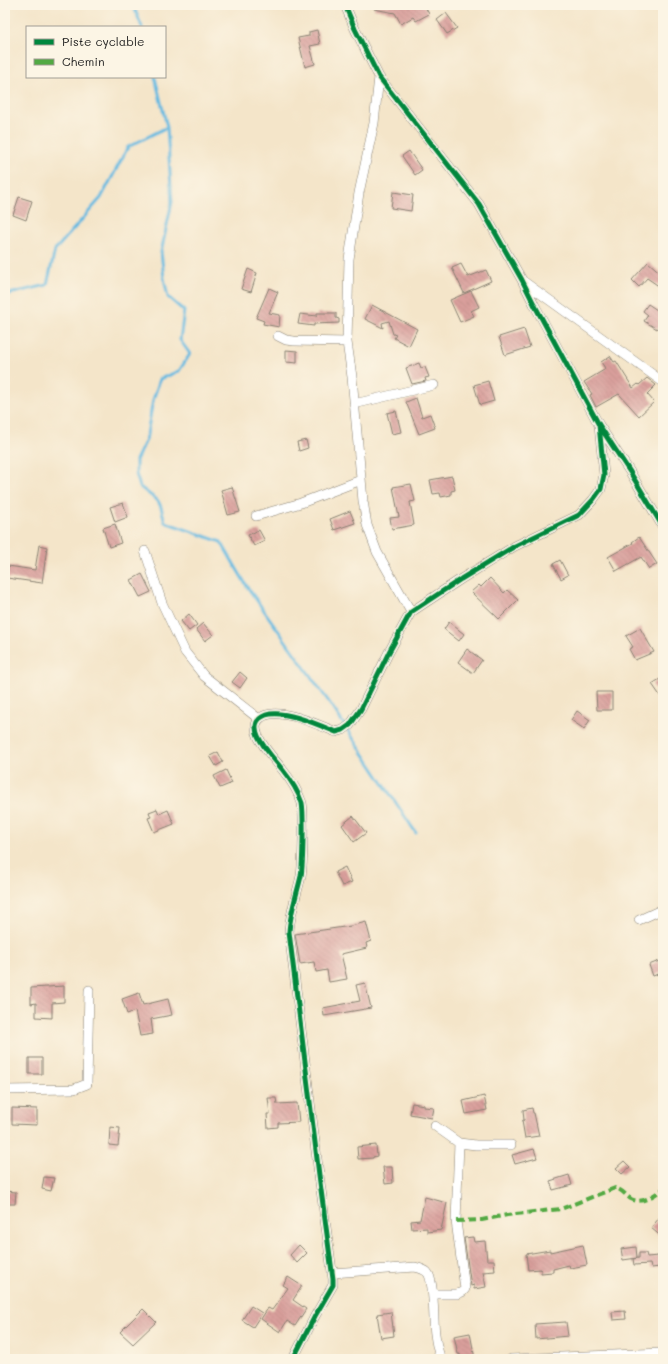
<svg xmlns="http://www.w3.org/2000/svg" width="668" height="1364" font-family="Mali,sans-serif">
<style>
.lines{fill:none;stroke-linecap:round;stroke-linejoin:round}
.stream{stroke:#65bae1;stroke-width:3}
.building{fill:url(#building-back-hatch)}
.street-casing{stroke:#888072;stroke-width:10}
.street{stroke:#fff;stroke-width:9}
.quiet{stroke:#52a943;stroke-width:4;stroke-dasharray:8 4;stroke-linecap:butt}
.cycleway-casing{stroke:#fcf5e5;stroke-width:8}
.cycleway{stroke:#00873e;stroke-width:5}
</style>
<defs>
<pattern id="building-back-hatch" width="6" height="6" patternUnits="userSpaceOnUse"><rect width="6" height="6" fill="#d99f9b"/><path d="M-1 5l2 2M0 0l6 6M5-1l2 2" fill="none" stroke="#ba8885"/></pattern>
</defs>
<rect width="100%" height="100%" fill="#fcf5e5"/>
<filter id="ink" filterUnits="userSpaceOnUse"><feTurbulence type="fractalNoise" baseFrequency=".025" numOctaves="2"/><feDisplacementMap in="SourceGraphic" scale="8" xChannelSelector="R" yChannelSelector="G"/><feConvolveMatrix kernelMatrix="1 2 1 2 8 2 1 2 1" color-interpolation-filters="sRGB"/></filter>
<filter id="wash" filterUnits="userSpaceOnUse"><feTurbulence type="fractalNoise" baseFrequency=".012" numOctaves="4" result="noise"/><feDisplacementMap in="SourceGraphic" scale="16" xChannelSelector="R" yChannelSelector="G"/><feGaussianBlur stdDeviation="0.9" result="paint"/><feColorMatrix in="noise" values="0 0 0 0 0 0 0 0 0 0 0 0 0 0 0 0 0 1.4 0 .05"/><feComposite in="paint" operator="in"/></filter>
<g filter="url(#wash)">
<rect width="100%" height="100%" fill="#f4e5c9"/>
<g class="lines">
<path class="stream" d="M133 5 142 27
M167 127 172 202 161 252 164 278 168 297 184 311 180 340 190 354 179 371 160 379 153 400 146 440 136 460V474L140 487 158 501 161 507 165 522 221 542 248 588 329 702 416 833
M5 295 47 285 55 250 101 198 128 147 167 127 155 77"/>
</g>
<g id="blocks">
<path class="building" d="M375 5H424L429 14 416 21 413 17 401 24 395 13 374 9Z
M446 13 457 28 447 34 437 20Z
M317 30 320 44 310 46 315 64 305 67 298 38 309 36V32Z
M409 151 422 170 415 175 402 156Z
M393 192 413 195 411 211 391 208Z
M19 197 32 201 26 220 13 215Z
M648 262 663 275V289L647 278 639 287 632 280Z
M461 264 468 277 486 270 491 281 464 293 452 268Z
M248 269 257 273 251 292 241 289Z
M269 288 278 292 269 313 280 315 279 327 263 324 264 321 256 318Z
M471 291 479 307 471 311 474 316 460 322 450 300Z
M648 304 663 314V318L657 329 644 321 648 315 643 311Z
M372 305 417 329 409 346 394 338 396 335 393 334 389 321 382 323 383 328 365 319Z
M317 313H336V318L339 319V323L314 324V326L298 324 300 314 317 316Z
M524 329 530 347 505 355 499 337Z
M286 350 297 351V363L286 362Z
M610 356 614 362 616 361 633 388 638 384 639 385 647 378 656 385 647 394 654 402 639 416 619 394 596 407 590 395 592 394 584 382 604 370 605 368 601 362Z
M419 363 421 368 425 367 429 377 425 378 426 381 412 384 406 368Z
M488 381 494 401 480 405 474 385Z
M416 398 422 417 430 414 435 428 419 434 406 402Z
M396 411 401 432 392 434 387 413Z
M306 440 308 448 299 451 297 442Z
M452 476 455 490 451 491V495L441 497 440 493 433 494 430 480Z
M411 484 415 501 410 502 414 525 392 529 390 518 399 517 393 487Z
M232 487 240 512 228 515 221 490Z
M123 503 128 517 115 522 110 507Z
M350 511 355 523 334 530 330 519Z
M115 524 121 543 109 547 103 528Z
M259 530 265 541 254 546 248 535Z
M639 537 657 564 649 569 641 557 616 571 608 557 633 543 632 542Z
M39 545 47 547 42 583 7 578 8 566 35 570Z
M560 560 568 575 561 579 553 564Z
M142 574 151 592 140 597 131 580Z
M490 578 504 593 507 590 518 600 499 619 471 592 479 585 481 587Z
M189 614 197 625 189 631 181 621Z
M449 622 464 634 459 641 444 629Z
M203 623 213 635 205 641 196 629Z
M640 628 654 652 635 660 629 649 633 647 626 636Z
M467 649 482 660 473 673 458 662Z
M240 672 247 678 240 688 232 682Z
M663 677V700L652 684Z
M596 692H612V710H597Z
M577 711 590 720 584 729 571 720Z
M218 752 223 762 216 766 210 756Z
M226 770 232 783 220 788 214 776Z
M157 809 159 814 168 810 174 824 154 832 148 818 151 817 149 812Z
M353 816 366 833 354 842 342 825Z
M345 867 352 882 342 886 335 872Z
M366 922 371 941 366 943 367 948 341 954 347 979 329 982 327 970 316 972 314 962 300 964 295 934 351 926Z
M659 961 663 972 653 976 649 965Z
M365 983 371 1008 324 1016 323 1008 360 1001 356 985Z
M64 986V1002L52 1003V1018L36 1017V1003L31 1004V988Z
M139 993 143 1005 168 999 172 1015 151 1019 153 1034 140 1036 135 1011 127 1014 122 999Z
M29 1058H42V1074H29Z
M484 1096 487 1110 466 1114 463 1101Z
M268 1098H276L277 1104 297 1103 299 1122 278 1123V1127L268 1128 267 1114H270Z
M412 1103 424 1105V1107L434 1108 432 1118 410 1114Z
M12 1108 37 1109V1125L12 1124Z
M532 1108 533 1113H534L539 1136 525 1138 522 1121 524 1120 523 1110Z
M110 1127 120 1128 118 1146 109 1145Z
M376 1145 377 1156 373 1157V1158L358 1159 357 1147Z
M534 1149 537 1158 515 1164 512 1155Z
M624 1161 630 1167 622 1174 616 1168Z
M383 1167H392L393 1183 385 1184Z
M569 1175 572 1185 553 1190 550 1181Z
M44 1177 54 1178 51 1191 42 1189Z
M5 1191 16 1192 15 1204H5Z
M425 1197 447 1203 441 1230 427 1232V1228L412 1229 411 1221 420 1220Z
M663 1213V1238L651 1228Z
M473 1237 474 1242 485 1241 487 1260H494L495 1271 483 1272 486 1287 474 1289V1285L471 1286 464 1238Z
M299 1245 307 1253 297 1263 290 1255Z
M583 1245 587 1265 570 1268 569 1265 553 1269V1272L541 1273V1269L528 1270 526 1254 550 1250V1252Z
M636 1247 637 1258 623 1260 621 1249Z
M639 1253H646L647 1257 658 1256 660 1267 651 1268 650 1264 634 1265 633 1259 639 1258Z
M288 1277 302 1286 293 1300 306 1309 295 1326 287 1321 280 1332 261 1319 268 1308 272 1310 288 1288 283 1285Z
M251 1306 262 1313 253 1327 242 1320Z
M143 1309 156 1322 133 1344 120 1332Z
M625 1311 626 1319 613 1320 612 1312Z
M391 1312 394 1336 381 1338 377 1314Z
M566 1322 568 1336 536 1339 535 1324Z
M470 1333 475 1359H460V1354H458L454 1336Z"/>
</g>
</g>
<g filter="url(#ink)">
<use href="#blocks" fill-opacity="0" stroke="#888072" stroke-width="1"/>
<g class="lines">
<defs>
<path id="street" d="M345 5 355 29 379 77 479 204 522 280 534 304 599 425 630 472 663 527
M379 77 374 123 359 193 349 259 347 342 352 377 363 501 367 525 377 552 411 612
M523 281 663 382
M278 336 286 340 294 341 347 342
M354 404 434 385
M256 516 301 503 361 480
M145 551 162 603 185 652 204 676 259 719
M639 920 663 909
M5 1090 74 1089 87 1084 89 990
M435 1126 459 1143 476 1145H511
M332 1273 415 1267C419 1268 424 1269 427 1272 435 1280 433 1322 435 1334 436 1342 438 1352 441 1359
M433 1294H457L462 1292 465 1289 456 1221 459 1143
M293 1359 315 1316 333 1285V1279L319 1175 289 932C290 913 297 894 301 876 303 864 304 814 302 803 298 791 290 779 282 769 274 758 239 725 266 715 284 709 319 725 336 732L343 730 350 725 361 709 389 652 411 612 461 579 515 546 579 515 593 500 601 489 604 475 599 425
M511 1359 663 1353"/>
</defs>
<use href="#street" class="street-casing"/>
<use href="#street" class="street"/>
<path class="quiet" d="M456 1221 482 1220 507 1215 561 1209 615 1188C623 1190 625 1195 631 1199 642 1205 654 1195 663 1189"/>
<defs>
<path id="cycleway" d="M345 5 355 29 379 77 479 204 522 280 534 304 599 425 630 472 663 527
M293 1359 315 1316 333 1285V1279L319 1175 289 932C290 913 297 894 301 876 303 864 304 814 302 803 298 791 290 779 282 769 274 758 239 725 266 715 284 709 319 725 336 732L343 730 350 725 361 709 389 652 411 612 461 579 515 546 579 515 593 500 601 489 604 475 599 425"/>
</defs>
<use href="#cycleway" class="cycleway-casing"/>
<use href="#cycleway" class="cycleway"/>
</g>
</g>
<rect width="668" height="1364" fill="none" stroke="#fcf5e5" stroke-width="20"/>
<rect x="26" y="26" width="140" height="52" fill="#fcf5e5" stroke="#a29e95"/>
<rect x="34" y="39" width="20" height="6" fill="#00873e" stroke="#a29e95"/>
<text x="62" y="46" font-size="12" fill="#1c1c1c">Piste cyclable</text>
<rect x="34" y="59" width="20" height="6" fill="#52a943" stroke="#a29e95"/>
<text x="62" y="66" font-size="12" fill="#1c1c1c">Chemin</text>
</svg>
